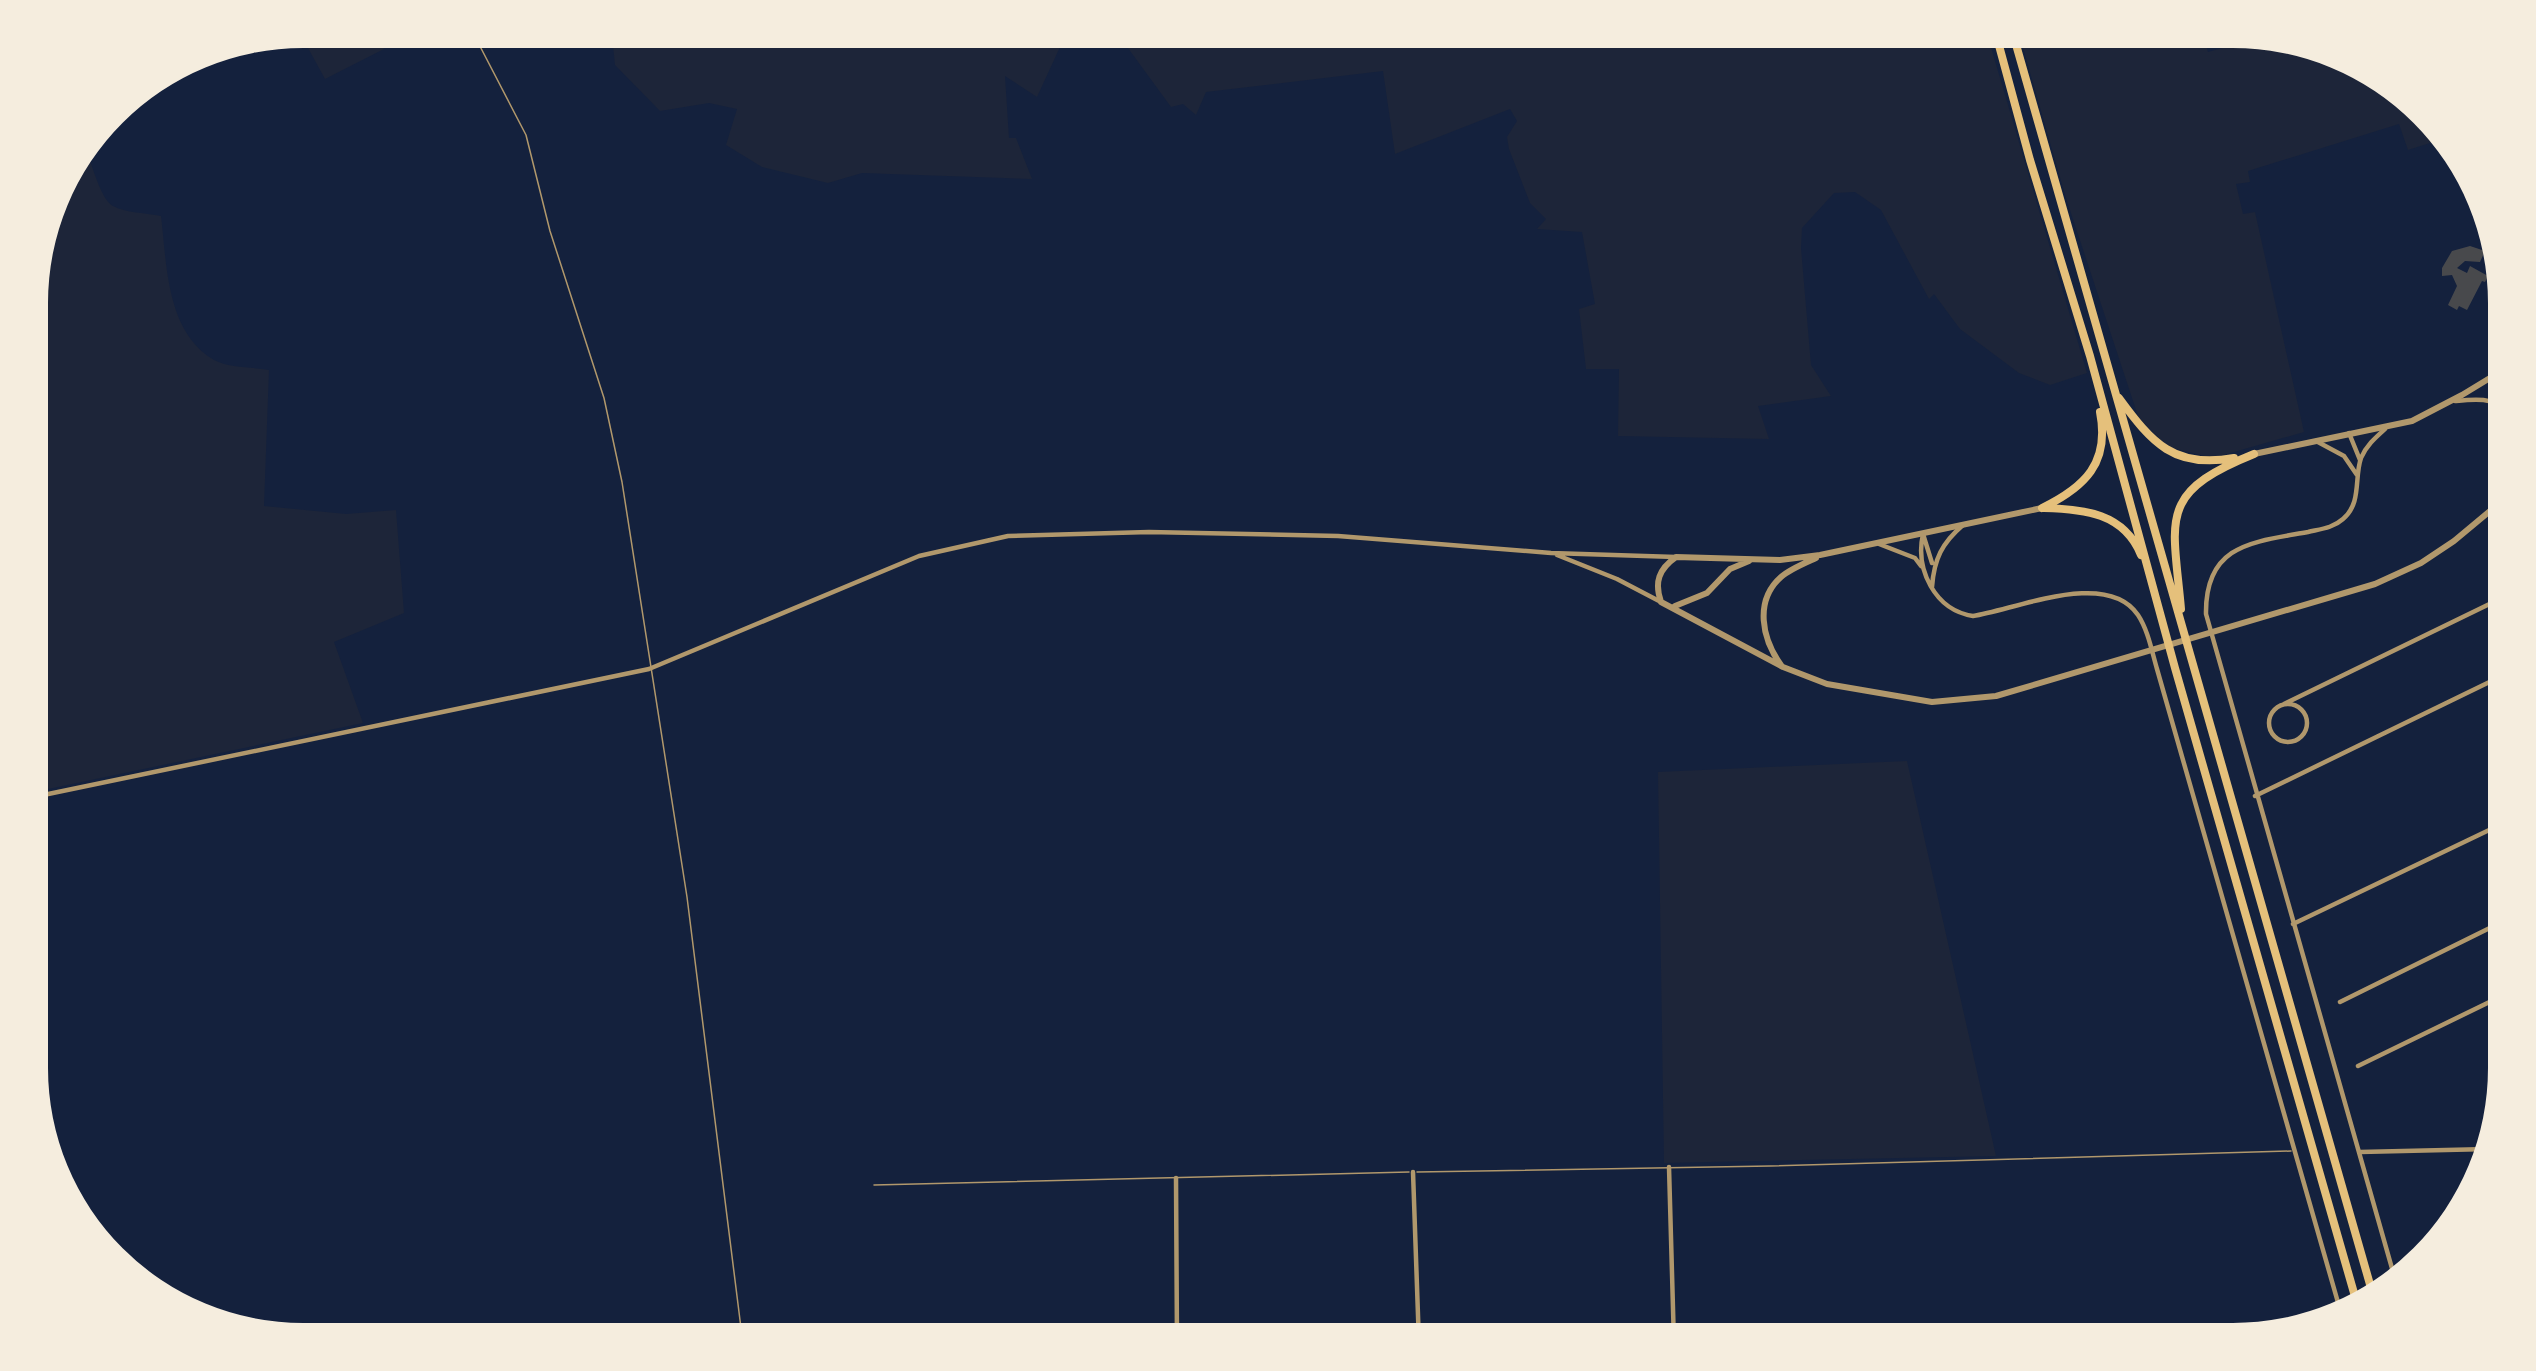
<svg xmlns="http://www.w3.org/2000/svg" width="2536" height="1371" font-family="Roboto,sans-serif">
<style>
.green{fill:#1d2539}
.building{fill:#48494c}
.lines{fill:none;stroke-linecap:round;stroke-linejoin:round}
.service{stroke:#b1986c;stroke-width:1.5}
.minor{stroke:#b1986c;stroke-width:4.5}
.tertiary{stroke:#b1986c;stroke-width:6}
.trunk{stroke:#e5c07b;stroke-width:8}
</style>
<rect width="100%" height="100%" fill="#14213d"/>
<path class="green" d="M303 27H374L384 49 325 79 297 28Z
M603 27H1985L2087 373 2050 385 2019 373 1960 329 1934 294 1929 299 1881 210 1855 192 1834 193 1802 228 1801 248 1811 365 1831 396 1758 406 1769 439 1618 436 1619 369H1586L1579 309 1595 304 1582 232 1537 229 1546 219 1530 203 1509 149 1507 137 1517 121 1510 109 1395 154 1383 71 1206 92 1196 115 1183 104 1171 107 1125 44 1060 47 1037 97 1005 76 1009 138H1016L1032 179 862 173 828 183 762 167 726 145 737 109 709 103 660 111 615 65 613 45Z
M2017 27H2200L2208 52 2266 36 2370 64 2449 137 2408 150 2399 124 2248 171 2250 182 2236 184 2243 214 2255 212 2304 432 2213 458 2168 447 2139 419 2065 195Z
M83 145C92 160 99 198 113 206 125 213 147 213 161 216 167 265 166 332 214 360 229 368 252 367 269 370L264 506 346 514 396 510 404 613 334 642 363 723 29 793V268L56 180Z
M1907 761 1996 1156 1664 1163 1658 772Z"/>
<path class="building" d="M2470 246 2485 251 2480 262 2465 261 2457 268 2467 273 2470 266 2488 276 2485 282 2482 281 2467 310 2459 306 2457 310 2448 305 2457 286 2452 275 2442 276V268L2452 251Z"/>
<g class="lines">
<path class="service" d="M470 27 526 135 550 231 604 398 622 482 687 897 743 1344
M2214 27 2216 37 2242 29
M1417 1172 1770 1166 2291 1151
M874 1185 1409 1172"/>
<path class="minor" d="M2489 379 2508 380
M2455 401C2475 399 2492 397 2508 411
M2385 429C2375 438 2366 446 2361 458 2354 478 2362 503 2343 519 2333 528 2321 529 2308 532 2253 542 2205 544 2206 614L2397 1286
M2349 433 2360 460
M2316 441 2344 456 2357 475
M1923 534C1915 570 1935 610 1973 616 2017 609 2107 569 2138 615 2148 630 2152 652 2157 669L2341 1313
M1923 534 1932 563
M1879 544 1915 558 1921 566
M1557 555 1617 579 1661 602
M1932 587C1934 559 1942 543 1963 525
M2284 704 2508 595
M2269 723a19 19 0 1 1 38 0a19 19 0 1 1-38 0Z
M2255 796 2508 673
M29 798 649 669 919 556 1008 536 1149 532 1338 536 1551 553 1676 557
M2502 824 2508 837
M2293 924 2508 821
M2340 1002 2508 919
M2358 1066 2508 993
M2360 1152 2489 1149
M1669 1167 1674 1344
M1413 1172 1419 1344
M1176 1178 1177 1344"/>
<path class="tertiary" d="M2254 454 2412 421 2462 395 2508 367
M2042 508 1820 555 1780 560 1676 557C1659 569 1654 582 1661 602L1783 667 1827 684 1932 702 1996 696 2375 584 2421 563 2454 541 2508 496
M1675 606 1707 593 1730 569 1749 561
M1781 665C1762 639 1754 601 1781 577 1790 569 1805 563 1816 558"/>
<path class="trunk" d="M1994 27 2030 160 2090 356 2175 668 2358 1307
M2011 27 2375 1302
M2119 398C2152 443 2174 469 2234 458
M2042 508C2085 487 2110 463 2100 412
M2044 508C2084 509 2124 513 2141 555
M2181 609C2173 518 2157 493 2254 454"/>
</g>
<path d="M0 0H2536V1371H0ZM303 48H2233A255 255 0 0 1 2488 303V1068A255 255 0 0 1 2233 1323H303A255 255 0 0 1 48 1068V303A255 255 0 0 1 303 48Z" fill="#f5edde" fill-rule="evenodd"/>
</svg>
